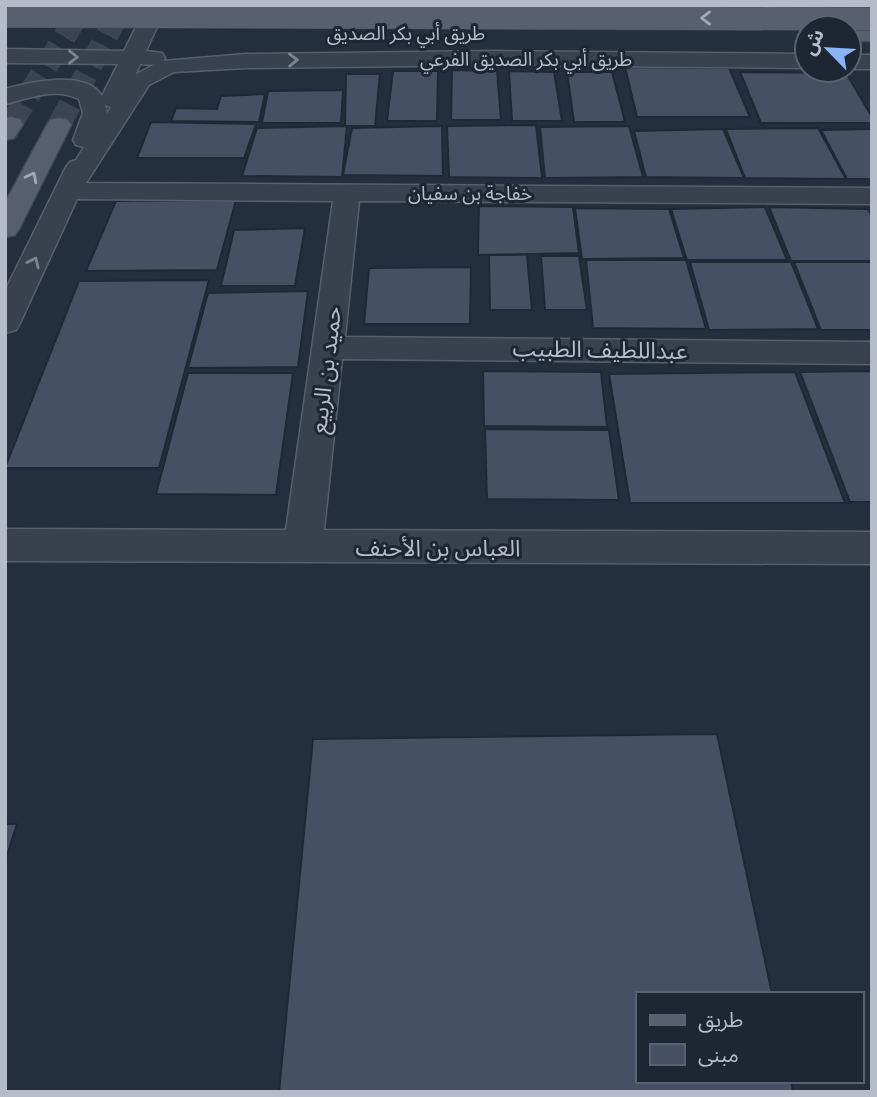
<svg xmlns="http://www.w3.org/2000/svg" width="877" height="1097" font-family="'Roboto Condensed','Noto Sans Arabic',sans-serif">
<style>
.building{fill:#455162;stroke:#1f2835;stroke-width:2}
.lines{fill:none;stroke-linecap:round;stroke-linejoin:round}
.major-tunnel{stroke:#3a4453;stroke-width:23;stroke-dasharray:23 11;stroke-linecap:butt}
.minor-casing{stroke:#565f6c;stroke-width:3}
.major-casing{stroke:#414a57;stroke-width:3}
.minor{fill:#38414e;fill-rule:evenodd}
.major{fill:#56606e;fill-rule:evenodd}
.major-bridge-casing{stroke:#414a57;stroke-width:24;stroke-linecap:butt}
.major-bridge{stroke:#56606e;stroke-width:23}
.oneway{stroke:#a1aab7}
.oneway2{stroke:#7c8592}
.labels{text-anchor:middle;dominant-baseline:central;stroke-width:6;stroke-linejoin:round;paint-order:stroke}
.far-street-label{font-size:19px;fill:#b4bcc9;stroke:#1d2633}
.street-label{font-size:23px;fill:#b4bcc9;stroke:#1d2633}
</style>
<rect width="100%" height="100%" fill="#242f3e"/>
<path class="building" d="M625 67 729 68 750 117H637Z
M452 70 497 71 501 120H451Z
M393 71H438L437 121H387Z
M509 71 554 72 562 121H512Z
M567 72H612L625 122H574Z
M740 72 846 73 872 117V123H761Z
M346 74H380L375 126H345Z
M343 90 341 123H262L268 91Z
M265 94 259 122 171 121 176 108 217 109 221 96Z
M151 122 256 124 244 158H137Z
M536 125 542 178 449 177 447 126Z
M347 126 342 177 242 176 257 128Z
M442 126 443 176 343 175 352 128Z
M629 126 643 177 545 178 540 127Z
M818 128 846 179 745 178 726 129Z
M723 129 744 178 646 177 634 131Z
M872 129V179H847L821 130Z
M236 200 217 270 86 271 116 201Z
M479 206 573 207 579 253 478 255Z
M765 207 787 260H687L671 209Z
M769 207 868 209 872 217V261H791Z
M575 208 669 209 684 258 582 259Z
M305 228 295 286H221L234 230Z
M489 255H527L532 310H490Z
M541 256H579L587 310H545Z
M586 260H686L706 329 593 328Z
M690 262H791L818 329 709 330Z
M794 262H872V330H821Z
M471 267 470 324H364L369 268Z
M209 280 159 468H5L79 281Z
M308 291 298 367 188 368 208 293Z
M483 371 601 372 607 427 484 426Z
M872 371V502H850L800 372Z
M795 372 845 503H630L609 374Z
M188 373H293L276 495 156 494Z
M485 429 609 430 619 500 487 499Z
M717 734 772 994H637V1081H791L793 1092H279L313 739Z
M5 824H17L5 862Z"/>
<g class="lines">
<path class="major-tunnel" d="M11 124 84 5
M59 125 123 5"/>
<defs>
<path id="minor" d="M147 5H167L146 51 162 53 165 58 163 61 246 54 495 51 807 54V68L495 65 246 68 174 72 149 85 86 183 872 188V204L359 201 345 337 872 342V364L342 359 324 530 872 532V564L5 561V529L286 530 333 201 77 199 20 323 16 330 5 333V291L66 167 70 162 76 160 84 147 76 145 73 140 83 113 79 99C55 87 30 98 5 104V89C30 82 86 69 102 96L118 64 5 63V49L124 51ZM140 64 154 65 156 64 136 74ZM105 105 111 107 107 114V113Z
M849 55H872V69H849Z"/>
<path id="major" d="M849 29H872V41H849Z
M11 117 20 119 23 124 14 138 5 140V118Z
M59 118 68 120 71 125 19 229 15 235 5 237V203L47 125 50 120Z"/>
</defs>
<use href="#minor" class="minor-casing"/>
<use href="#major" class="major-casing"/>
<use href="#minor" class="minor"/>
<use href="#major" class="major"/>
<defs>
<path id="major-bridge" d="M5 16 872 19"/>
</defs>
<use href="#major-bridge" class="major-bridge-casing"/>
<use href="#major-bridge" class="major-bridge"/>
</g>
<defs><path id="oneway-chevron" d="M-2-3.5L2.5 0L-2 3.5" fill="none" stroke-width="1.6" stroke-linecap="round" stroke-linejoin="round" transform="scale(1.75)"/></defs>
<g class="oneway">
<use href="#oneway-chevron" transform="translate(706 18) rotate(-180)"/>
<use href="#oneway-chevron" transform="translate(32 177) rotate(-63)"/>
</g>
<g class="oneway2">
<use href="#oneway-chevron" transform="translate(73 57)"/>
<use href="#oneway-chevron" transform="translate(293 60) rotate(-1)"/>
<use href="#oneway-chevron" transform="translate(34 262) rotate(-65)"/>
</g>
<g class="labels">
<g class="far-street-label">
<text x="406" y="33">طريق أبي بكر الصديق</text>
<text x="526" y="59">طريق أبي بكر الصديق الفرعي</text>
<text x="470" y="193">خفاجة بن سفيان</text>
</g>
<g class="street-label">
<text transform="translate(600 350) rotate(1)">عبداللطيف الطبيب</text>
<text transform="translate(326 370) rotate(-83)">حميد بن الربيع</text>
<text x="438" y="548">العباس بن الأحنف</text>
</g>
</g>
<rect width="877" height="1097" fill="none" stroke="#b4bcc9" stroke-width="14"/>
<rect x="636" y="992" width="228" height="91" fill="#1d2633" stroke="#59626f" stroke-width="2"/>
<rect x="650" y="1015" width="35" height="10" fill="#56606e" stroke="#59626f" stroke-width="2"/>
<text x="698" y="1027" font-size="21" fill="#b4bcc9">طريق</text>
<rect x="650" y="1044" width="35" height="21" fill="#455162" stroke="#59626f" stroke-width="2"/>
<text x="698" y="1062" font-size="21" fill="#b4bcc9">مبنى</text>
<g transform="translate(828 49) rotate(295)"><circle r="33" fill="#1d2633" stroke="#59626f" stroke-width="2"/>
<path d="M0-5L12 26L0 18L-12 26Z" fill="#8ab4f8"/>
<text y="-10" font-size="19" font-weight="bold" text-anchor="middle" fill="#b4bcc9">ش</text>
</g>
</svg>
